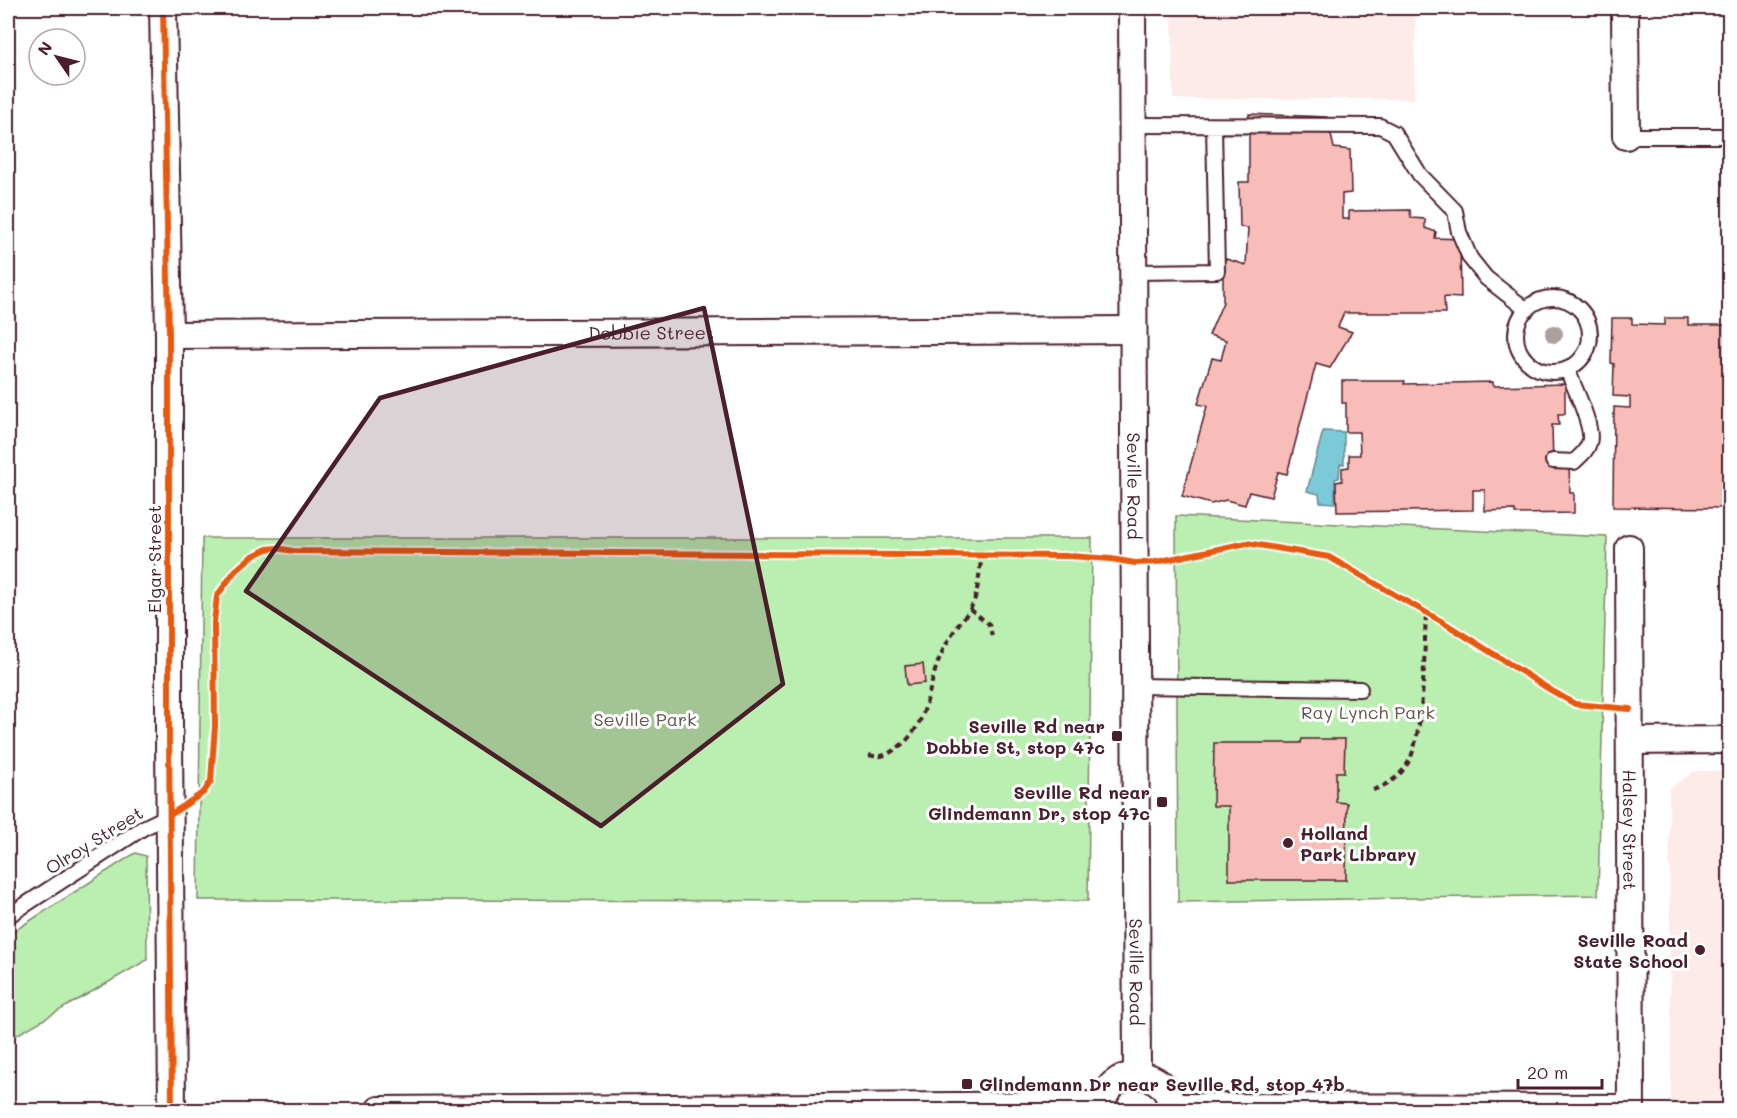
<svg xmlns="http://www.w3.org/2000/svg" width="1737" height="1118" font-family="Mali,sans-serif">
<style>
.built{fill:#fdebea}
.green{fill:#baefb1;stroke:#82876e;stroke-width:1.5}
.water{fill:#7bcad8;stroke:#678693;stroke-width:1.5}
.building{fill:#f9bdb9;stroke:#4a1f2b;stroke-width:1.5}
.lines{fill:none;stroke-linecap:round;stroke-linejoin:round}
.service-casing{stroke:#4a1f2b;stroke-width:18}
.minor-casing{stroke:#4a1f2b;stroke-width:30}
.path{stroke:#4a1f2b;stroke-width:4;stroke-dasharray:6 4.5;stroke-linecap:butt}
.service{stroke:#fff;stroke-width:14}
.minor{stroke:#fff;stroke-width:26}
.cycleway-casing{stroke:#fff;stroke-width:10}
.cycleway{stroke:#e8590c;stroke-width:6}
.tree{fill:#aba09d}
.marked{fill:#4a1f2b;fill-opacity:0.2;stroke:#4a1f2b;stroke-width:4.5;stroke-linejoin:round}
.poi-dot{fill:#4a1f2b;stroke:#fff;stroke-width:2}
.labels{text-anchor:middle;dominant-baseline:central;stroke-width:6;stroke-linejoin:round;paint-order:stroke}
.street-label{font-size:18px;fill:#4a1f2b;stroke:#fff}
.park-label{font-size:18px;fill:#66534c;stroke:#fff}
.poi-label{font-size:18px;font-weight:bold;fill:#4a1f2b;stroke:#fff;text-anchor:end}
</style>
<rect width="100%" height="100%" fill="#fff"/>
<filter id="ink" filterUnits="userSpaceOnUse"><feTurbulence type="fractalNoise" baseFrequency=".0167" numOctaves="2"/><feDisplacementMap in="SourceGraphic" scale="12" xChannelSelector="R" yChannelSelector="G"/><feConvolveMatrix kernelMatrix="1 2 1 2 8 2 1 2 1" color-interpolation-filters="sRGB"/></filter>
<g filter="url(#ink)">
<path class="built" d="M1172 8H1416L1414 99H1173Z
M1694 771H1729V1110H1671L1669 789Z"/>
<path class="green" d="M1176 516 1607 537 1598 895 1178 902Z
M202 538H1092L1088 901 198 900Z
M135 853 146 856 147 960 8 1040V935Z"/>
<path class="water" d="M1323 431 1344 432V464H1340L1339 478 1335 479V503L1320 502 1319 494 1307 491Z"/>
<path class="building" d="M1249 114 1327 117 1334 148 1350 150 1351 193 1342 194V219H1349V211L1410 210 1411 218 1425 219V228L1436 232 1435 238 1460 239 1461 298 1444 297 1445 313H1344L1338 327 1352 332 1330 368 1316 364 1287 474 1278 472 1271 497 1249 492 1245 505 1226 500 1211 504 1182 496 1207 406 1198 404 1212 358 1221 360 1226 340 1209 335 1223 302V258L1246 265 1248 228 1240 227 1239 182H1249Z
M1612 318H1632V324L1665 325V318H1688V325H1730V508L1613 507 1614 407 1630 408V397L1613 396 1614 364 1611 363Z
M1342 381H1405L1404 384 1493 382V386L1565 384V414H1558L1559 425H1552L1553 466H1569L1570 493H1574V513L1515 514V510L1485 511V490H1473V510L1337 512 1336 482 1342 481V468L1349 467V455H1360L1359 432H1346V403H1342Z
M923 664 925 683 907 685 905 666Z
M1302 739H1345L1344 772H1336V802L1347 803 1346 880H1229V806H1213L1214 743H1301Z"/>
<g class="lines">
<defs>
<path id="service" d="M1132 125 1380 126 1394 133 1420 175 1455 211 1459 232 1470 258 1486 278 1527 310
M1626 136H1730
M1134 272 1217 271 1214 126
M1516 335a37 37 0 1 1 74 0a37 37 0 1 1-74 0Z
M1553 461 1574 462C1580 456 1587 451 1589 443 1595 429 1573 385 1567 369
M1135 686 1360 689
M8 916 143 828 170 815"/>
<g id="minor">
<path d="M163 8 169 335V739L172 1110"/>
<path id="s1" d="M1132 8 1137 1075"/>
<path d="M1625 8 1626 136"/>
<path id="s2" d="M169 335 1133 330"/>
<path id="s3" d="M1629 548 1631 1110"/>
<path d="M1630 741 1730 740"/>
<path d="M1171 1107 1631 1108"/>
<path d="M379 1110 1102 1105"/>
<path d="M1102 1110C1103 1063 1172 1065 1171 1110"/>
</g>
</defs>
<use href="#service" class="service-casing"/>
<use href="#minor" class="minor-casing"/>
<path class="path" d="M970 609 989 624 992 636
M869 755C879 758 885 756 894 750 929 729 926 690 940 657 944 647 950 637 956 628 962 619 970 612 974 601 979 587 979 570 982 556
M1373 790C1387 785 1397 779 1406 766 1425 740 1424 648 1426 613"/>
<use href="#service" class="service"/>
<use href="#minor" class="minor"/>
<defs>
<path id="cycleway" d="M163 8 169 335V739L172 1110
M170 815 204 792 211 781 215 726 214 622 217 596 235 571 251 557 267 549 277 548 293 551 1070 556 1111 559 1135 563 1156 562 1247 543 1329 557 1446 624 1549 689 1575 704 1630 709"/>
</defs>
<use href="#cycleway" class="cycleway-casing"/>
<use href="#cycleway" class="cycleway"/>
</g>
<circle class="tree" cx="1554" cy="334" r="9"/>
</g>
<path class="marked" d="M704 308 783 684 601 826 246 591 380 398Z"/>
<g class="poi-dot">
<rect x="1111" y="730" width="12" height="12" rx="3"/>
<rect x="1156" y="796" width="12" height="12" rx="3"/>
<circle cx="1288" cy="843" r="6"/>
<circle cx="1700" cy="950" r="6"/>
<rect x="961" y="1078" width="12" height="12" rx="3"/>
</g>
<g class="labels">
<g class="street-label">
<text stroke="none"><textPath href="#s2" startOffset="482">Dobbie Street</textPath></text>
<text stroke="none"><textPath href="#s1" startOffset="478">Seville Road</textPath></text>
<text transform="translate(154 559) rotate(-90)">Elgar Street</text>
<text stroke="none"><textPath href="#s3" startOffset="282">Halsey Street</textPath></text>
<text transform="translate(94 840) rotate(-32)">Olroy Street</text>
<text stroke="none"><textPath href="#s1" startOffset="964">Seville Road</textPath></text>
</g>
<g class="park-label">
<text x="1368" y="712">Ray Lynch Park</text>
<text x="645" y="719">Seville Park</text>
</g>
<g class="poi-label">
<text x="1105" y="726">Seville Rd near<tspan x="1105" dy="21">Dobbie St, stop 47c</tspan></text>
<text x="1150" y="792">Seville Rd near<tspan x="1150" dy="21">Glindemann Dr, stop 47c</tspan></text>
<text x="1300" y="833" text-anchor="start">Holland<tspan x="1300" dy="21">Park Library</tspan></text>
<text x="1688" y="940">Seville Road<tspan x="1688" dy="21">State School</tspan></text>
<text x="979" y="1084" text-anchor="start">Glindemann Dr near Seville Rd, stop 47b</text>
</g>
</g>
<rect width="1737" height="1118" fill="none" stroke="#fff" stroke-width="30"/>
<rect x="15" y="15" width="1707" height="1088" fill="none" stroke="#4a1f2b" stroke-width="2" filter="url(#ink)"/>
<g transform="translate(57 57) rotate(305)"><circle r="28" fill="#ffffff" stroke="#b7a5aa" stroke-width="1.5"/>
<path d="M0-4.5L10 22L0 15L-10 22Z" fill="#4a1f2b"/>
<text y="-9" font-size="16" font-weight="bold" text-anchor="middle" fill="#4a1f2b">N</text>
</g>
<path d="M1518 1079v9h84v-9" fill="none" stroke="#4a1f2b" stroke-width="3"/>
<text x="1527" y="1079" font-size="18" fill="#4a1f2b" stroke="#ffffff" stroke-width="4.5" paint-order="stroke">20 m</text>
</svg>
